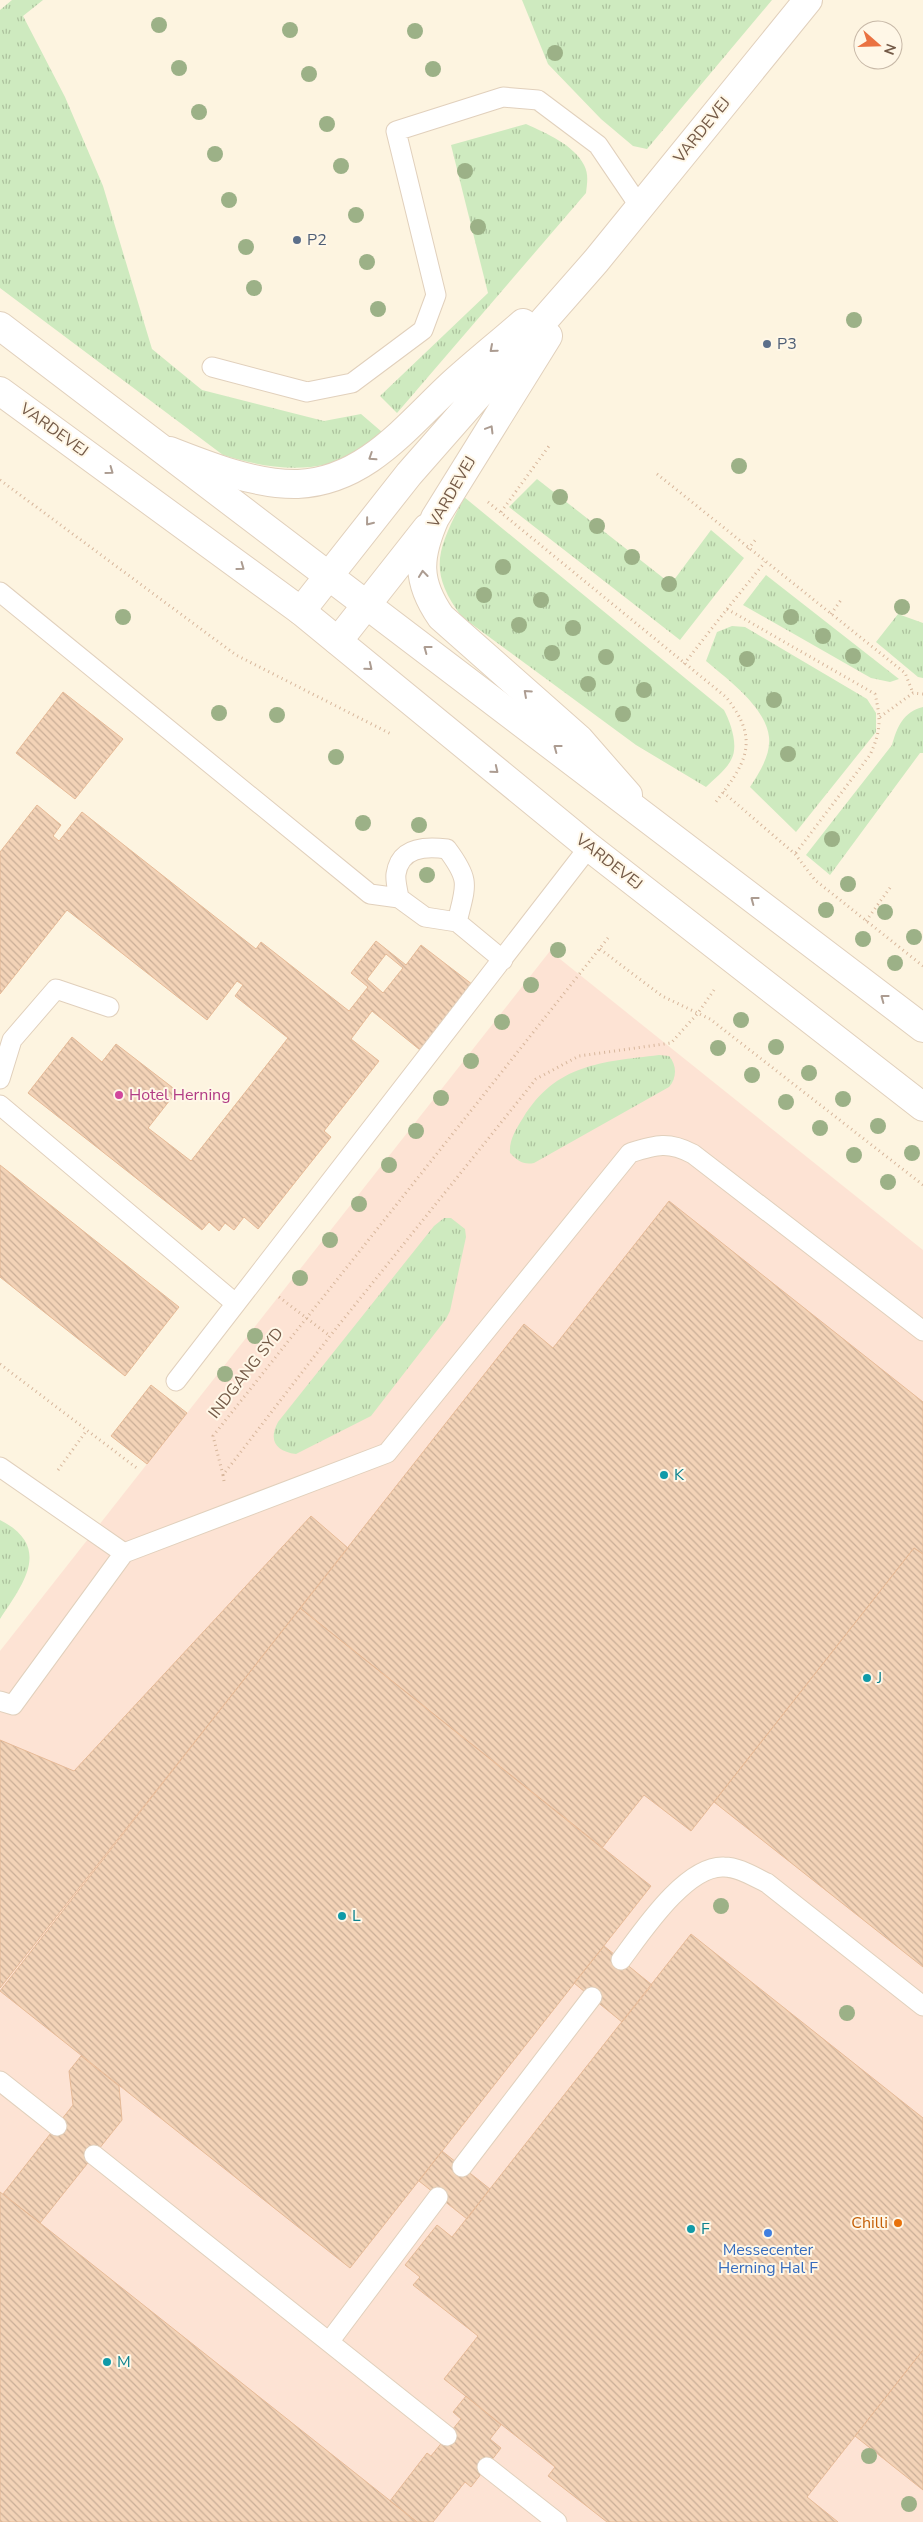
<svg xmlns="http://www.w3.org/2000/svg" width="923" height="2522" font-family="'Nunito Sans',sans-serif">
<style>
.commercial{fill:#fde3d4}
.grass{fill:url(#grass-tufts)}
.building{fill:url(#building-back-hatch);stroke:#e6ba97;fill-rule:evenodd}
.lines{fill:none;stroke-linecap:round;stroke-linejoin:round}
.service-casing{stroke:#e1d0bc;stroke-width:21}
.minor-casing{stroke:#e1d0bc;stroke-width:30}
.tertiary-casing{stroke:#e1d0bc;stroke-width:30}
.path{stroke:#d7b69b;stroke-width:3;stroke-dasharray:1 4;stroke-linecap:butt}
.service{stroke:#fff;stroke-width:19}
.minor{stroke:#fff;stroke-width:28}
.tertiary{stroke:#fff;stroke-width:28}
.tree{fill:#9cb187}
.oneway{stroke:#ac9c91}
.service-dot{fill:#5c6f8a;stroke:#fff7e7;stroke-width:2}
.hotel-dot{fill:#d1479c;stroke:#fff7e7;stroke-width:2}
.culture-dot{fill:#0f9aa8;stroke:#fff7e7;stroke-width:2}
.food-dot{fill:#e8710a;stroke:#fff7e7;stroke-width:2}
.shop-dot{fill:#3f7fe0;stroke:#fff7e7;stroke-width:2}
.labels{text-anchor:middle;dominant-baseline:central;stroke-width:4;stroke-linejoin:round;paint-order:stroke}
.street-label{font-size:16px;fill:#745a47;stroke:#fff7e7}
.service-label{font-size:16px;fill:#4e5e75;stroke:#fff7e7;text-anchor:start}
.hotel-label{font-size:16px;fill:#b23c85;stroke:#fff7e7;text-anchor:start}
.culture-label{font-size:16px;fill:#0d838f;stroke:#fff7e7;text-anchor:start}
.food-label{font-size:16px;fill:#c56008;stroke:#fff7e7;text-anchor:end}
.shop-label{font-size:16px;fill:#366cbe;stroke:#fff7e7}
</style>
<defs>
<pattern id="grass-tufts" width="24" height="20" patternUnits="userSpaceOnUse" patternTransform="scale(1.25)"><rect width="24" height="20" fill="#ceeabf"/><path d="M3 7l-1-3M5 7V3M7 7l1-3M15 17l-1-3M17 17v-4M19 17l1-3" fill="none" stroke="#acc19d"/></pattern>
<pattern id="building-back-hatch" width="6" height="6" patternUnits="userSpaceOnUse" patternTransform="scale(1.25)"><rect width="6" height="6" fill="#f3d3b7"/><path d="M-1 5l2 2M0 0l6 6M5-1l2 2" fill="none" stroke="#c9ae97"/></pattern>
</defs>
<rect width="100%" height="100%" fill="#fdf4e0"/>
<path class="commercial" d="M550 951 923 1250V2522H0V1651Z"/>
<path class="grass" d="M12 0H43L23 16 65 97 103 186 152 349 202 390 324 421 361 414 382 432C374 438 367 447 358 452 315 476 268 469 223 455L0 288V10Z
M522 0H772L647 149 633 146 601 119 548 64Z
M526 124C546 133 574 145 584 165 589 174 587 184 586 193L397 413 380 396 488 293 451 145Z
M537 479 671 584 711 530 744 558 680 640 509 507Z
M464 497 724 710C731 723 739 747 731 760 726 770 714 779 706 787L636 745 462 617C425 568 440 547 464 497Z
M766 575 899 679 890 682 871 678 743 605Z
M898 614 923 623V678L918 677 876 642Z
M732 626 745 627 867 699 876 713V732L796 832 750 787C759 773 771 755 769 737 766 707 727 679 706 661L717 632Z
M923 707V753H920L830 875 806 855 892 745C897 727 903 712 923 707Z
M659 1055 669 1056C677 1065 677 1078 669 1087L534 1163C523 1165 518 1161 510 1153 509 1140 516 1129 523 1118 556 1064 601 1062 659 1055Z
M444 1218H451L465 1229 466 1237 450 1311 446 1319 371 1416 296 1454C276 1451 268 1441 278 1422L434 1226Z
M0 1520C53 1547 23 1584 0 1619Z"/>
<path class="building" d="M63 692 123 739 75 799 16 753Z
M37 805 61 825 53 836 59 841 82 812 256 949 261 942 349 1011 368 987 351 973 376 941 406 965 421 945 477 988 425 1054 372 1011 351 1039 379 1061 324 1131 331 1137 258 1229 244 1217 234 1230 225 1223 219 1231 209 1222 202 1230 28 1093 72 1037 102 1062 116 1044 177 1091 148 1128 191 1161 288 1038 235 996 243 985 237 981 207 1020 67 910 0 994V852ZM386 954 403 968 383 993 367 979Z
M0 1165 179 1307 125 1376 0 1277Z
M669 1201 923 1402V1554L914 1548 691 1831 644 1795 602 1848 300 1608 524 1324 553 1348Z
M151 1385 187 1413 147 1464 111 1436Z
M311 1516 348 1548 0 1988V1740L74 1771Z
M914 1548 923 1554V1967L714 1802Z
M300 1608 651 1886 350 2268 0 1991Z
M691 1934 923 2118V2350L807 2497 838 2522H607L548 2476 555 2467 444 2379 478 2336 413 2285 420 2277 405 2265 437 2225 452 2237Z
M604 1946 652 1985 622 2022 574 1983Z
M81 2056 119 2086 122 2120 40 2223 3 2194 73 2105 69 2071Z
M442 2151 490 2189 467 2219 419 2181Z
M0 2192 40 2223 417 2522H0Z
M923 2350V2490L855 2436Z
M466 2396 501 2425 490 2439 501 2448 471 2487 465 2482 433 2522H417L390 2501 427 2453 431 2456 461 2419 453 2412Z"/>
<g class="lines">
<defs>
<path id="service" d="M212 367 307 392 352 383 423 330 436 295 396 131 503 97 538 100 598 145 640 207
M0 592 370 894 399 898 425 917 457 922 503 960
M399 898C398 891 395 881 396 874 400 847 425 846 447 849 471 881 466 885 457 922
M0 1079 12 1040 56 989 109 1007
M0 1105 235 1303
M176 1381 589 847
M0 1467 124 1553 387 1453 630 1153C656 1145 668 1141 693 1154L923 1331
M0 1701 13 1705 124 1553
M621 1960C642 1932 686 1865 724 1867 739 1867 754 1877 767 1883L923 2006
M0 2081 57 2126
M94 2155 447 2436
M462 2167 592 1997
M329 2342 438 2197
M487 2467 557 2522"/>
<path id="minor" d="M548 336 435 518C418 557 416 581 441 617L579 739 628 795
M170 451C209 466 255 485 298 484 365 481 406 427 451 385 474 364 499 344 523 323
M301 611 409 474 596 261 808 0
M338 641 427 528"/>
<path id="tertiary" d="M0 326 923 1028
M0 391 301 611 589 847 923 1107"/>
</defs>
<use href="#service" class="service-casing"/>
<use href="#minor" class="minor-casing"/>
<use href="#tertiary" class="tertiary-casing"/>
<path class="path" d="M657 474 905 673 913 693
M0 480 236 655 391 734
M488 502 726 697C761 741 746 763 715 803
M501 512 549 446
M748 549 757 538
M727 609 765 562
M831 614 841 600
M684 664 727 609 875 694C881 720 881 731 870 755L795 854
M880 717 913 693 923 694
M723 792 795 854 815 880 923 966
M866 921 892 885
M600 949 662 996 710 1019 923 1185
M279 1297 330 1336
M0 1364 138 1469
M58 1470 87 1430
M223 1475 213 1436 608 938
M224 1481 223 1475 330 1336 536 1079 579 1056 671 1043 698 1013 714 990"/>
<use href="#service" class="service"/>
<use href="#minor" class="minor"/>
<use href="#tertiary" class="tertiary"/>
</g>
<g class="tree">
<circle cx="159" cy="25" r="8"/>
<circle cx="290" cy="30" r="8"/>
<circle cx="415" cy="31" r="8"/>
<circle cx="555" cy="53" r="8"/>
<circle cx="179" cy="68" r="8"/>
<circle cx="433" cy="69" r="8"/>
<circle cx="309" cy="74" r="8"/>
<circle cx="199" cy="112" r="8"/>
<circle cx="327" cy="124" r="8"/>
<circle cx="215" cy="154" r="8"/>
<circle cx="341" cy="166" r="8"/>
<circle cx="465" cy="171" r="8"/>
<circle cx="229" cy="200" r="8"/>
<circle cx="356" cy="215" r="8"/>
<circle cx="478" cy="227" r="8"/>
<circle cx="246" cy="247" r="8"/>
<circle cx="367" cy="262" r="8"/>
<circle cx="254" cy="288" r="8"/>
<circle cx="378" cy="309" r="8"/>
<circle cx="854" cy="320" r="8"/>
<circle cx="739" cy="466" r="8"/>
<circle cx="560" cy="497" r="8"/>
<circle cx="597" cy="526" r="8"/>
<circle cx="632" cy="557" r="8"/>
<circle cx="503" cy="567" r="8"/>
<circle cx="669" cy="584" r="8"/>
<circle cx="484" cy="595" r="8"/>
<circle cx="541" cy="600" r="8"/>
<circle cx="902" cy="607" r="8"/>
<circle cx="123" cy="617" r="8"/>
<circle cx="791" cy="617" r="8"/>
<circle cx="519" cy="625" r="8"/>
<circle cx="573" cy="628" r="8"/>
<circle cx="823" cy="636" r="8"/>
<circle cx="552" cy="653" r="8"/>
<circle cx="853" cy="656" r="8"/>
<circle cx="606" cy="657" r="8"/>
<circle cx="747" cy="659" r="8"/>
<circle cx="588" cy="684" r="8"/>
<circle cx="644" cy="690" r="8"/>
<circle cx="774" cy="700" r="8"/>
<circle cx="219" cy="713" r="8"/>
<circle cx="623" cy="714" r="8"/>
<circle cx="277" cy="715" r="8"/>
<circle cx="788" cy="754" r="8"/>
<circle cx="336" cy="757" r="8"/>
<circle cx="363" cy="823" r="8"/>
<circle cx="419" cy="825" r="8"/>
<circle cx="832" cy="839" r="8"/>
<circle cx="427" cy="875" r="8"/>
<circle cx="848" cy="884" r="8"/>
<circle cx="826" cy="910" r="8"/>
<circle cx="885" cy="912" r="8"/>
<circle cx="914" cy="937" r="8"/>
<circle cx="863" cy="939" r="8"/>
<circle cx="558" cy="950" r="8"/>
<circle cx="895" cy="963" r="8"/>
<circle cx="531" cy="985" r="8"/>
<circle cx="741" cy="1020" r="8"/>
<circle cx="502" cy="1022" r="8"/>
<circle cx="776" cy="1047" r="8"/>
<circle cx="718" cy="1048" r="8"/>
<circle cx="471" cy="1061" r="8"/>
<circle cx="809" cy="1073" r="8"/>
<circle cx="752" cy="1075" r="8"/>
<circle cx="441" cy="1098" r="8"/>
<circle cx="843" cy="1099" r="8"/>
<circle cx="786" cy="1102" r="8"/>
<circle cx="878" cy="1126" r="8"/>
<circle cx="820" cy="1128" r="8"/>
<circle cx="416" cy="1131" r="8"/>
<circle cx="912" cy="1153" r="8"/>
<circle cx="854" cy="1155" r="8"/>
<circle cx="389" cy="1165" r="8"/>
<circle cx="888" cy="1182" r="8"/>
<circle cx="359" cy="1204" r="8"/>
<circle cx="330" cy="1240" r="8"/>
<circle cx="300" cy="1278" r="8"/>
<circle cx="255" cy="1336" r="8"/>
<circle cx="225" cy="1374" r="8"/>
<circle cx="721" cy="1906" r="8"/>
<circle cx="847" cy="2013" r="8"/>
<circle cx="869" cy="2456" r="8"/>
<circle cx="909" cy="2504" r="8"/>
</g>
<defs><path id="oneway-chevron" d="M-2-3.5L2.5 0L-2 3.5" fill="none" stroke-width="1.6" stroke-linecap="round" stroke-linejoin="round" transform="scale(1.25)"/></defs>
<g class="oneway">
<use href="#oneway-chevron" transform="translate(493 349) rotate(139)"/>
<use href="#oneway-chevron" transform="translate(490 429) rotate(-59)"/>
<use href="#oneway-chevron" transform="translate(372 457) rotate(147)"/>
<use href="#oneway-chevron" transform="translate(110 471) rotate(36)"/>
<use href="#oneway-chevron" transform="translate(369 522) rotate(129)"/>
<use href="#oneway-chevron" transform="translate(241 567) rotate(36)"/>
<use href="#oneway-chevron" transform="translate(423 574) rotate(-96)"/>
<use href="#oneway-chevron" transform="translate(427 649) rotate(-143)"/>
<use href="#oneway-chevron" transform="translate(369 667) rotate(39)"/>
<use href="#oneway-chevron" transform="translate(527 693) rotate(-138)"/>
<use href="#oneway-chevron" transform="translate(557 748) rotate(-143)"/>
<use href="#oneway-chevron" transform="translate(495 770) rotate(39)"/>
<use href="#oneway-chevron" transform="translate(754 900) rotate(-143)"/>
<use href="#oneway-chevron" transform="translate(884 998) rotate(-143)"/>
</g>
<g class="service-dot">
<circle cx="297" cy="240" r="5"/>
<circle cx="767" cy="344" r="5"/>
</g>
<circle class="hotel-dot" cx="119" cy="1095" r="5"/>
<g class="culture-dot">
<circle cx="664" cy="1475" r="5"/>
<circle cx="867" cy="1678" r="5"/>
<circle cx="342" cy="1916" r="5"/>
<circle cx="691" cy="2229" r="5"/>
<circle cx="107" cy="2362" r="5"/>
</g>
<circle class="food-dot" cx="898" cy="2223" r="5"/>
<circle class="shop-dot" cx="768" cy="2233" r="5"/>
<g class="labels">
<g class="street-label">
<text transform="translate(702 130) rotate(-51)">VARDEVEJ</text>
<text transform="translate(54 430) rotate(36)">VARDEVEJ</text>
<text transform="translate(452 492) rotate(-60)">VARDEVEJ</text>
<text transform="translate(609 862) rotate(38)">VARDEVEJ</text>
<text transform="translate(246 1373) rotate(-52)">INDGANG SYD</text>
</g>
<g class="service-label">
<text x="307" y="240">P2</text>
<text x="777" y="344">P3</text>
</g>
<g class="hotel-label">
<text x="129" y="1095">Hotel Herning</text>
</g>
<g class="culture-label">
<text x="674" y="1475">K</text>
<text x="877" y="1678">J</text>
<text x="352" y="1916">L</text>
<text x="701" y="2229">F</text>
<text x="117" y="2362">M</text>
</g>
<g class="food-label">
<text x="888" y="2223">Chilli</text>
</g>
<g class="shop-label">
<text x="768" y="2250">Messecenter<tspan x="768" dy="18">Herning Hal F</tspan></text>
</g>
</g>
<g transform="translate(878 45) rotate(110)"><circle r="24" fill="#fff7e7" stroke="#c7b8a7"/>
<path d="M0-4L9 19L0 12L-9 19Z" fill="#ea7242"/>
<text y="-8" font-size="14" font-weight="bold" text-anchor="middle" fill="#745a47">N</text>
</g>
</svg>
